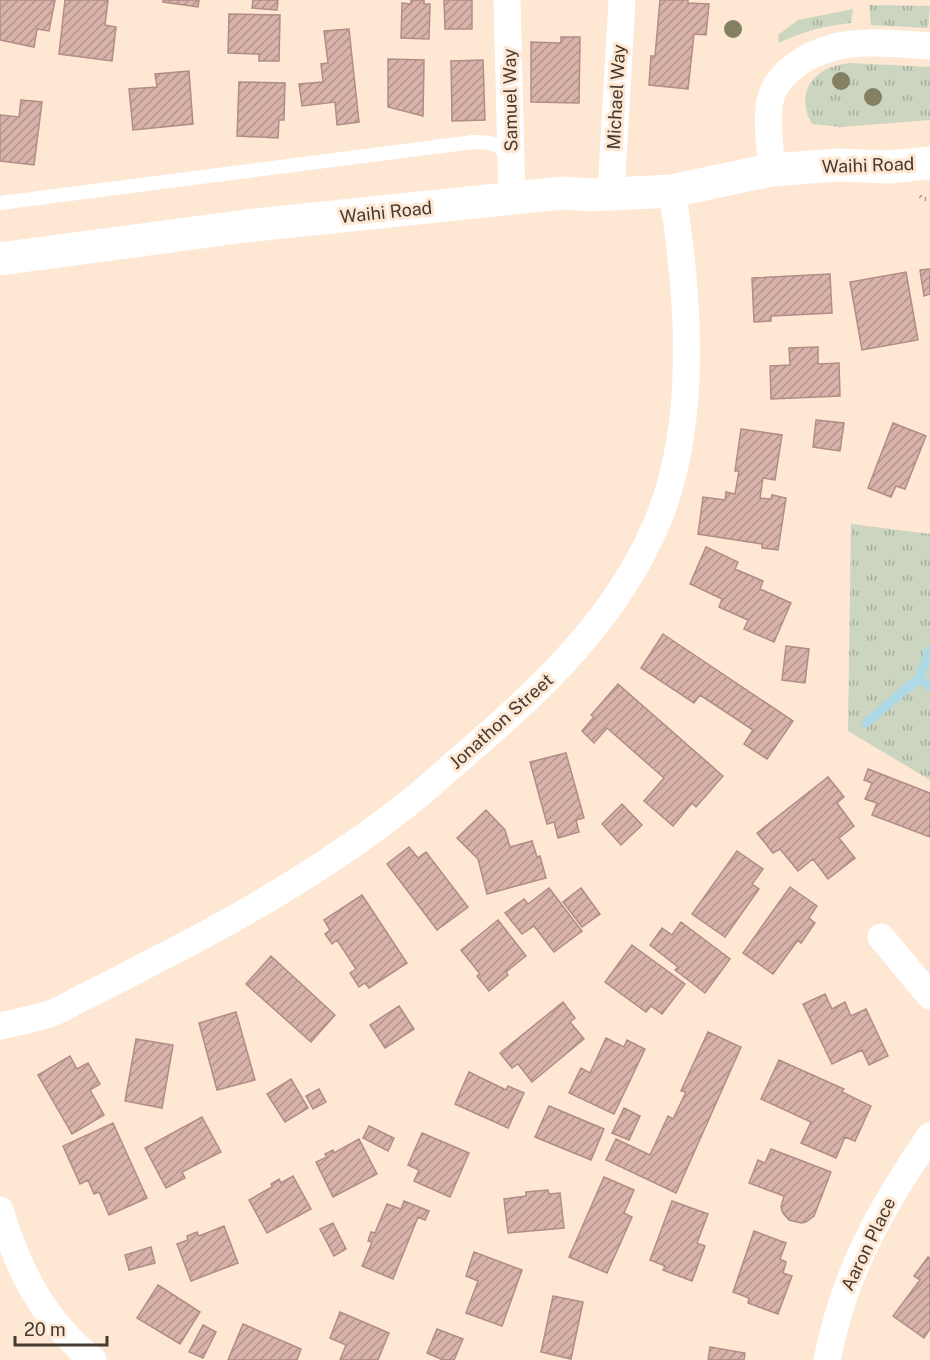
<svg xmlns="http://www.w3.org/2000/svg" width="930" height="1360" font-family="'Public Sans',sans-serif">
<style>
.grass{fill:url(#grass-tufts)}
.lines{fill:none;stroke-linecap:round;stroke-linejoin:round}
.stream{stroke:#add8e6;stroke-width:9}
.building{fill:url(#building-hatch);stroke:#b18d85;stroke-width:1.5}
.path{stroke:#ae9c8c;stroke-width:4;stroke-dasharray:1.5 4.5;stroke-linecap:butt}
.lane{stroke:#fff;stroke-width:14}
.street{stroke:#fff;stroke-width:27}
.secondary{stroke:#fff;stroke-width:33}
.tree{fill:#848163}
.labels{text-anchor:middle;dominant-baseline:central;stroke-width:6;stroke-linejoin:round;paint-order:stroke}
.street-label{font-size:18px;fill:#463a31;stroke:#fee7d3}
</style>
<defs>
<pattern id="grass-tufts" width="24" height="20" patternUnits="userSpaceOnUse" patternTransform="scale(1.5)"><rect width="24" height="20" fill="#cbd5c0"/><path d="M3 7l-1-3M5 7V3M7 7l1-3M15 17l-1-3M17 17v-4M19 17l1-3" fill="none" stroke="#a7ae9d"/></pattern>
<pattern id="building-hatch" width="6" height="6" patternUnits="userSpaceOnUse" patternTransform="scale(1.5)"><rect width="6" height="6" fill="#d9b3aa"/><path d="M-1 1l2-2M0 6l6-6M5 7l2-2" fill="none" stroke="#b2938b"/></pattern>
</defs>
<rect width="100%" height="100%" fill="#fee7d3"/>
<path class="grass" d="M869 5 930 6 928 28 871 25Z
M853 9 851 23C823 26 804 31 779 43L778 35 798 20Z
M851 63 930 67V120L842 127 812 124C793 90 817 65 851 63Z
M851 524 930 534V780L848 731Z"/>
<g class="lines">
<path class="stream" d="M919 678 930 649
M866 723 919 678 930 687"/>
</g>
<path class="building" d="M0 0H55L49 31 37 29 34 47 0 40Z
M65 0H108L105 25 116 27 112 61 59 54Z
M163 0H199L198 7 163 2Z
M253 0H278L277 10 252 8Z
M411 0H424V4H430L429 39 401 38 402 3 411 4Z
M444 0H472V29H445Z
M660 0H688V3L709 4 706 35 694 34 688 89 649 85 651 56H655Z
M229 14 280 15 279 61H259V54L228 53Z
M349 29 359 122 337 125 335 102 302 106 299 84 323 82 321 64 328 63 324 31Z
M561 37H580L579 103 531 102V42L561 43Z
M388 59 424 60 423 116 388 107Z
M483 60 485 120 452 121 451 61Z
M189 71 193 124 133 130 129 89 157 87 155 74Z
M239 82 285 83 284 120H279L278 138 237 136Z
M21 100 42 102 34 165 0 161V115L19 117Z
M930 269V294L924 296 920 270Z
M906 272 918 340 862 350 850 282Z
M830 274 832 313 771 316V321L754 322 752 278Z
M818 347V364L839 363 840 396 771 399 770 366 790 365 789 348Z
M816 420 844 423 840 451 813 447Z
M893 423 926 436 905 489 896 486 891 497 868 488Z
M741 429 782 435 775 480 763 478 760 498 771 499 772 495 786 498 778 550 762 548V544L698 534 703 497 725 500 726 492 735 494 739 471H735Z
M706 547 738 562 735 569 763 581 760 589 791 603 774 642 744 629 748 620 719 607 722 599 690 584Z
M663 634 793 721 767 759 744 744 753 730 700 695 694 703 641 668Z
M786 646 809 649 805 683 782 680Z
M618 684 723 776 696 807 692 803 673 826 644 801 664 778 607 728 594 743 582 731 594 717 591 715Z
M566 753 584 818 576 820 579 832 558 838 554 822 547 824 530 762Z
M868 769 930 793V837L872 815 877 803 865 799 872 783 864 780Z
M828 777 844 797 837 803 854 826 839 838 855 858 828 879 813 859 798 871 780 849 773 853 757 833Z
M622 804 642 825 621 845 602 824Z
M486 810 505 830 510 847 532 841 537 857 540 856 546 878 487 894 478 859 457 838Z
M409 847 418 858 426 852 468 907 437 930 387 864Z
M737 851 763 869 752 884 759 889 725 937 692 914Z
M790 887 817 906 809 918 815 923 801 943 798 940 773 974 743 953Z
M549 888 582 931 554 952 534 926 522 934 505 913 524 899 528 904Z
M581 888 600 914 582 927 563 902Z
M362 895 407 963 369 988 365 983 359 987 350 973 356 969 337 940 332 944 325 934 330 930 324 920Z
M498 920 526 956 506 972 508 975 489 991 477 976 480 974 461 950Z
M681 922 730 959 705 993 675 970 678 967 650 945 662 928 672 935Z
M632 945 685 984 662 1014 651 1006 646 1012 605 982Z
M271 956 335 1015 311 1042 246 984Z
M825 994 832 1009 845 1002 851 1016 866 1009 888 1056 869 1065 862 1050 832 1064 803 1004Z
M563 1002 575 1018 570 1022 584 1039 532 1082 518 1064 512 1068 500 1053Z
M399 1006 414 1029 385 1048 370 1025Z
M236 1012 255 1080 217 1090 199 1023Z
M708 1032 741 1047 676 1193 606 1160 616 1139 650 1155 668 1116 673 1119 686 1092 681 1091Z
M606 1038 624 1047 627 1040 645 1049 614 1114 569 1093 581 1068 590 1073Z
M136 1039 173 1045 162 1108 125 1101Z
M70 1056 77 1069 88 1063 100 1084 90 1090 104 1115 72 1134 38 1075Z
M779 1060 844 1089 842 1092 871 1106 855 1141 845 1137 836 1158 801 1143 811 1122 761 1099Z
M469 1072 506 1090 508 1086 524 1093 508 1128 455 1104Z
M291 1079 308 1108 285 1122 267 1094Z
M319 1089 326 1102 313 1109 306 1096Z
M549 1106 604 1129 591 1160 535 1137Z
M624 1108 640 1116 629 1140 612 1133Z
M202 1117 221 1152 182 1172 185 1178 166 1188 145 1148Z
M113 1123 147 1198 109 1215 99 1192 94 1194 88 1180 80 1184 63 1146Z
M369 1126 394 1138 388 1151 363 1138Z
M422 1133 469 1153 450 1197 414 1181 419 1170 408 1165Z
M359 1139 377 1174 333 1197 316 1162 327 1157 325 1154 333 1150 334 1153Z
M771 1149 831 1172 814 1216 806 1222 801 1223 789 1220 783 1213 781 1207 784 1196 749 1183 758 1160 765 1163Z
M293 1176 311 1209 267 1233 249 1200 272 1187 271 1184 279 1179 281 1183Z
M604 1177 634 1190 624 1213 632 1217 607 1273 569 1257Z
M548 1190 549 1194 560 1193 564 1228 508 1233 504 1199 526 1196V1192Z
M404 1201 429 1211 425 1220 418 1217 393 1279 362 1266 372 1242 368 1241 371 1232 375 1233 387 1204 401 1209Z
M672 1201 708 1214 697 1243 705 1246 692 1281 663 1270 665 1266 650 1260Z
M333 1223 346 1249 334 1256 320 1229Z
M224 1226 238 1263 191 1281 177 1244 188 1240 187 1236 197 1232 199 1236Z
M754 1231 786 1243 780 1259 786 1262 783 1273 792 1276 778 1314 748 1303 749 1298 733 1292Z
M151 1247 155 1263 129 1270 125 1255Z
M474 1252 522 1270 502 1326 466 1313 478 1281 466 1276Z
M928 1257 930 1258V1329L924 1338 893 1316 920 1280 914 1276Z
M158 1285 200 1312 180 1344 137 1318Z
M553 1296 583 1302 571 1359 541 1352Z
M340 1312 389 1333 378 1360H340L346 1345 330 1338Z
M243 1324 301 1349 297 1360H228Z
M203 1325 216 1332 203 1358 189 1352Z
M437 1329 463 1339 454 1360H443L427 1353Z
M710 1347 745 1353 744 1360H708Z"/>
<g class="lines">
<path class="path" d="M920 196 923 199H930"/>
<path class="lane" d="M0 203 473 142C491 142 499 142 509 158"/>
<path class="street" d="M507 0 512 199
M771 170C771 148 765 117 771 97 774 86 784 74 793 67 835 35 881 43 930 46
M611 193 622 0
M881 937 930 996
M0 1026C17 1022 35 1019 52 1013 63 1009 73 1002 84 997 109 985 133 972 158 959 241 917 332 863 405 806 427 789 447 770 468 752 544 687 616 618 656 525 699 425 689 296 672 191
M0 1210C18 1270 43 1320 93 1360
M827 1360C844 1273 880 1209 930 1136"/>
<path class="secondary" d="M0 259 246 226 563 193 591 195 672 191 771 170 837 165 889 167 930 163"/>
</g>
<g class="tree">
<circle cx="733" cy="29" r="9"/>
<circle cx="841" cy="81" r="9"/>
<circle cx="873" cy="97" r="9"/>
</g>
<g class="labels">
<g class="street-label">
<text transform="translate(616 97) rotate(-87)">Michael Way</text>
<text transform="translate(510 100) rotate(-91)">Samuel Way</text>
<text transform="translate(868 165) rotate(-2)">Waihi Road</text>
<text transform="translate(386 212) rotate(-6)">Waihi Road</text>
<text transform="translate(501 721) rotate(-42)">Jonathon Street</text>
<text transform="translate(868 1244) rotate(-64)">Aaron Place</text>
</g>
</g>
<path d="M15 1336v9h92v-9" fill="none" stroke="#463a31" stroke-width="3"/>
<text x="24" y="1336" font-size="18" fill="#463a31" stroke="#fee7d3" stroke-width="4.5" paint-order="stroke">20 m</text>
</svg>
